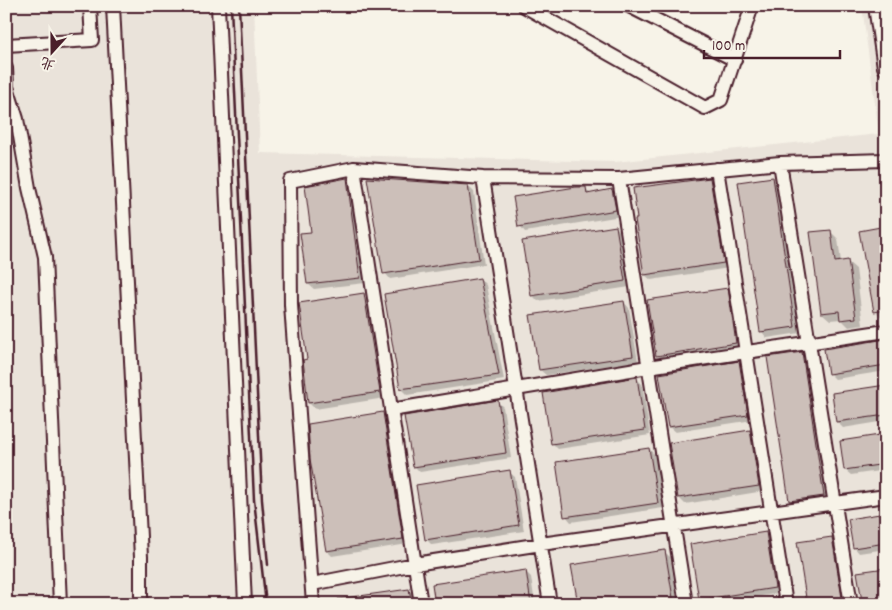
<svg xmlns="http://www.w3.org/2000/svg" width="892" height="610" font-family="Dekko,'LXGW WenKai TC',sans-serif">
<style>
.built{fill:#eae3da}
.shadow{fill:#0003}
.building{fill:#ccbfb9;stroke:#4a1f2b}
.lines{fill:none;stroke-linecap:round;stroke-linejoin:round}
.minor-casing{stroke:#4a1f2b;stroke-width:16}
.major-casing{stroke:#4a1f2b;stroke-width:20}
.minor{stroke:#f7f3e8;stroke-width:12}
.major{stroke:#f7f3e8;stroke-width:16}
.rail{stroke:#4a1f2b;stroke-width:2.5}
</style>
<rect width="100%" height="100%" fill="#f7f3e8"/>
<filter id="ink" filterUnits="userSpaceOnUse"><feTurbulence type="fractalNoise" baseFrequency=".02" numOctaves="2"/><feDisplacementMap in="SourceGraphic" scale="10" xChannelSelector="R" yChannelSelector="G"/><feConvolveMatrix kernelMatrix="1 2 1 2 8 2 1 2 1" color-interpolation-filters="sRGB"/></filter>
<g filter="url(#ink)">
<path class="built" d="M6 6H254L260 153 615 162 879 134 862 6H886V604H6Z"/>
<path class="shadow" d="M772 178 778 184 800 333 767 338 762 332Z
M347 179 353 185 365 283 314 289 308 284Z
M710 179 716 185 729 268 651 280 645 275Z
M468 186 474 192 484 264 390 279 385 273Z
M585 188 591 194 612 191 618 196 621 216 525 232 520 226Z
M616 227 621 233 630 287 538 301 532 295Z
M886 228V316L881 317 876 311Z
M830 231 838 239 841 262H848L856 269 863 325 849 327 841 319 830 320 822 313Z
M480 279 486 285 504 380 407 395 401 389 386 295Z
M727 289 733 295 741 349 663 361 657 355Z
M363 295 369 300 385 398 315 409 309 403V360Z
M624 302 629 308 638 361 546 375 540 370Z
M886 341V371L835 379 829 373Z
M802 354 807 359 829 502 796 507 790 501Z
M739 363 745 369 753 420 675 432 669 427Z
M636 378 642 384 650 435 558 449 553 444Z
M886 387V421L843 428 837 422 833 394Z
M498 402 503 407 511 458 420 472 414 466Z
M382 413 388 419 408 544 332 556 327 551Z
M750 431 756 437 764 491 685 504 679 498Z
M886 435V470L851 475 845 470Z
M649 449 655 455 663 508 571 522 566 516Z
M509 472 515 477 524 531 432 545 426 539Z
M886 514V549L859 553 854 547Z
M766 534 772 539 780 593 714 604H705L700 599Z
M832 538 837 544 848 604H808Z
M665 552 670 557 678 604H579Z
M886 569V604H866L863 600Z
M525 571 531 577 535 604H436Z
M409 590 415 596 416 604H322Z"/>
<path class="building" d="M773 177 795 327 760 332 738 182Z
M347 178 360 278 307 284 300 233 311 232 305 186Z
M367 178 468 185 479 259 383 274Z
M710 178 724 263 644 275 635 219H637L633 188Z
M576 187H586L587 194 612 189 616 210 518 227 513 197Z
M616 226 625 281 531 296 522 241Z
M886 226V310L874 312 859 231Z
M831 230 835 262 848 260 856 318 840 320 839 311 821 313 810 232Z
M480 278 499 375 400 389 384 294Z
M728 288 736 343 656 356 647 300Z
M364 293 380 392 308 403 303 360 307 359 299 303Z
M624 301 633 356 539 370 530 315Z
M886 339V365L828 374 824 349Z
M802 352 824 496 789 501 767 357Z
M739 361 748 415 668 427 659 374Z
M637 377 645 430 551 444 543 393Z
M886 385V415L836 422 832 393Z
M498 400 506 453 413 467 404 416Z
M383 412 403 539 326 551 310 459 308 424Z
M750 430 759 486 678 498 669 443Z
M886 434V464L844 470 840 441Z
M649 448 658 503 564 517 556 462Z
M510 470 519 525 425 540 416 485Z
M886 513V543L853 548 848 519Z
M766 532 775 588 699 600 690 544Z
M832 537 843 604H807L797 542Z
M665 550 674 604H578L571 565Z
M886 568V597L862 601 857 572Z
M526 570 531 604H435L432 584Z
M409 589 412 604H338V599Z"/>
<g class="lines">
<defs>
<path id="minor" d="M113 6 141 557V604
M218 6 245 604
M524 6 705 108 721 100 752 6
M629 6 735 60
M6 45 92 40 90 6
M6 68 7 87 17 119 29 188 45 257 60 604
M780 163 851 604
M717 169 786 604
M483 178 550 604
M619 179 686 604
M391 410 648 367 886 331
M312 584 415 564 541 544 886 496
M313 604 291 305 290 181 354 168
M421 604 354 168 483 178 619 179 780 163 886 160"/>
<path id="major" d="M877 6 886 67"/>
</defs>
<use href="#minor" class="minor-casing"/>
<use href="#major" class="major-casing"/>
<use href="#minor" class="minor"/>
<use href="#major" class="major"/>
<path class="rail" d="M231 6 254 500 266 604
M239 6 262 500 268 565"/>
</g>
</g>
<rect width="892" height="610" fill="none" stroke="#f7f3e8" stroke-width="25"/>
<rect x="12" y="12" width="867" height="585" fill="none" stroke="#4a1f2b" stroke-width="2" filter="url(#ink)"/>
<g transform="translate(52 52) rotate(201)" stroke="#f7f3e8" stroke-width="4" paint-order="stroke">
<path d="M0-4L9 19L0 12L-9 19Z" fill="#4a1f2b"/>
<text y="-8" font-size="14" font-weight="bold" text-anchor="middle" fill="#4a1f2b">北</text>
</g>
<path d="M704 50v8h136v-8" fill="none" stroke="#4a1f2b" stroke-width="2.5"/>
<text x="712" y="50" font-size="15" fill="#4a1f2b" stroke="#f7f3e8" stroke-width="4" paint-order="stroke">100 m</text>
</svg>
